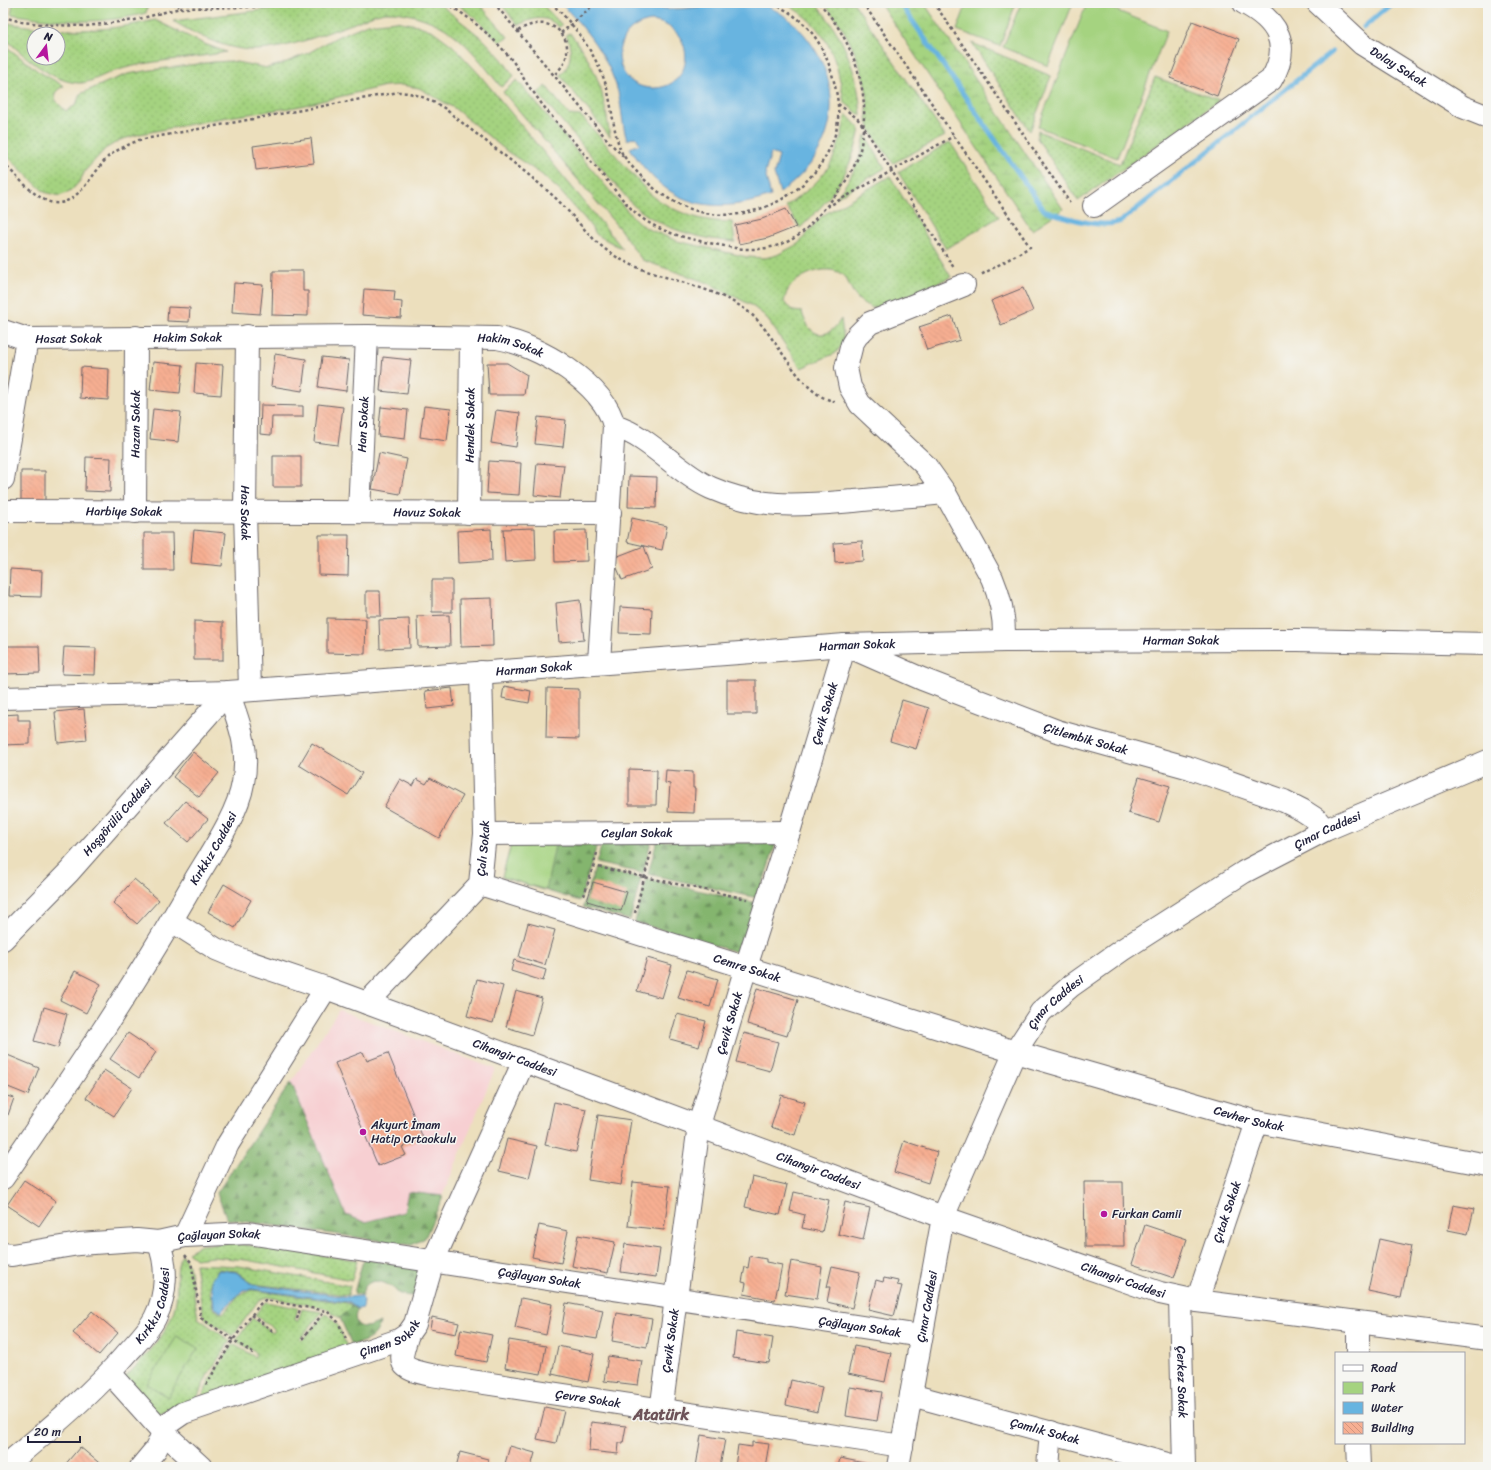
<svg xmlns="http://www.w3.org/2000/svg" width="1491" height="1470" font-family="Sriracha,sans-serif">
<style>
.built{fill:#f7cfd2}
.grass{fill:url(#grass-dots);stroke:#647a5e;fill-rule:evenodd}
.forest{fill:url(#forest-firs);stroke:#536c54}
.wetland{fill:url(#wetland-marsh);stroke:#647a5e}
.green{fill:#a5d380;stroke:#647a5e}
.water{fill:#67b4e0;stroke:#446b8e;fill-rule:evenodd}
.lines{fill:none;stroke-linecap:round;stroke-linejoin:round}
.stream{stroke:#67b4e0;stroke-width:5}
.building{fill:url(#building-back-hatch)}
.minor-casing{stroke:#696468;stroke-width:24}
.path{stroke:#696468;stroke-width:2.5;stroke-dasharray:3 3;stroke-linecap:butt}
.minor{stroke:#fff;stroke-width:22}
.poi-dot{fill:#b5179e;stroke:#f6f6f2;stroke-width:1.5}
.labels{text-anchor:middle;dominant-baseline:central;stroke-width:3;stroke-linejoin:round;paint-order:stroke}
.street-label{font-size:12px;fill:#22223b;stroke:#f6f6f2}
.poi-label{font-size:12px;fill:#22223b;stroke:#f6f6f2;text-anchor:start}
.district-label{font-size:16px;font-weight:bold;fill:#6d5359;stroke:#f6f6f2}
</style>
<defs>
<pattern id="grass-dots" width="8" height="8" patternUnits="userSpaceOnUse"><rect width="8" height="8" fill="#a5d380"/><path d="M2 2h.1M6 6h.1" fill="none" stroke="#8eb570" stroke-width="1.8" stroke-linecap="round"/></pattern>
<pattern id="forest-firs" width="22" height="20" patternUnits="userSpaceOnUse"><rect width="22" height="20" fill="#84b56e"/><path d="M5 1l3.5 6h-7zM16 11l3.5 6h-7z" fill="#6c935c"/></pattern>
<pattern id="wetland-marsh" width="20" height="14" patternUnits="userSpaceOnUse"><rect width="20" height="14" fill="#a5d380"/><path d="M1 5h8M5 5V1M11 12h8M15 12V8" fill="none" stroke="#8eb570"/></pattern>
<pattern id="building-back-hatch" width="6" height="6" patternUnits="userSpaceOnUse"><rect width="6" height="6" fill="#f7af92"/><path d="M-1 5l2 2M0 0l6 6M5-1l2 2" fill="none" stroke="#d3967f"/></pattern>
</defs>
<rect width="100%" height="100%" fill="#f6f6f2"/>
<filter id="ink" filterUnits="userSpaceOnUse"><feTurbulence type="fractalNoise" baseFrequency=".025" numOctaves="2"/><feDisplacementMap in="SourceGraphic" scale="8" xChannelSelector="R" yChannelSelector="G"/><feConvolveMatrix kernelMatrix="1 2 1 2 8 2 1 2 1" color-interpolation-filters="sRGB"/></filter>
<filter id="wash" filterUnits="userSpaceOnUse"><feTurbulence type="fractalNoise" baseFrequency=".012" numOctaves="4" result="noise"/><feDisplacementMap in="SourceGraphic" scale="16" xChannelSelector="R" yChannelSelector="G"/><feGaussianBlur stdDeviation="0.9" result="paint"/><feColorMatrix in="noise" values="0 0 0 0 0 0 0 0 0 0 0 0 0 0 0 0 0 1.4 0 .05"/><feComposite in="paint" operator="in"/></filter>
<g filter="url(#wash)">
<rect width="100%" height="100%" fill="#ecdfbd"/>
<path class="built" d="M339 1010 495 1069 425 1238 412 1245 227 1219 217 1193Z"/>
<path class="grass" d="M319 3H438L483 39 501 58 514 76 501 87C484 66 468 42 444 28 429 19 404 11 386 12 375 13 362 20 352 24 320 35 286 50 252 50 225 49 196 35 173 21Z
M456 3H484L481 6 508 37 500 42 474 17Z
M500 3H541L562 25 559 27C545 14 534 18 518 25Z
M785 3H815C843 33 859 75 861 116L844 102C836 55 829 29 785 3Z
M823 3H854L945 136 893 163C887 154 870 133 868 124 866 119 868 102 867 94 861 61 846 27 823 3Z
M155 20 202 43 226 52C188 60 149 59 112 72 102 75 89 84 78 83 49 81 24 55 3 37V22C58 33 100 33 155 20ZM34 34H58V58H34Z
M396 21 417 25 433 31 453 46 479 74 623 249 597 235 585 219 560 191 541 174 508 152 454 108 419 88 402 85 385 86 296 107 222 118 140 134 120 140 105 149 85 171 80 181 70 192 59 196 44 192 3 152V44L38 71 64 86C48 94 55 101 66 111L76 105 80 94 112 80 128 74 151 70 213 62 231 61 267 68 282 64 308 53 337 37 367 24Z
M570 33C599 71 603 90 610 137L560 75C572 65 573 49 566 35Z
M972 43 1051 76 1030 131Z
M1155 77 1219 101 1078 201 1037 138 1038 131 1120 164Z
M517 80 620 203 638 222 648 229 677 241 747 257 765 258 777 255 798 244 822 216 890 176 951 277 877 309C870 307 863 304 858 299 850 291 849 277 838 272 822 265 797 276 788 290 786 293 785 298 784 302L793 311 802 312C809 338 827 342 841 319L844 342 836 353 801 368 773 327 764 315 751 305 708 283 642 260 619 228 503 92Z
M546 86 569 115 581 116 649 193C674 213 701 222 732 222L735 242C697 238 662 230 632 204L538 93Z
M846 114 860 129C851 173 832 198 800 228L786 206C827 178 837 162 846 114Z
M865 135 885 168 836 198C851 178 861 161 865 135Z
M950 142 999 217 946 249 898 172Z
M231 1243 357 1260 352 1280 246 1260 213 1257 195 1259 188 1252 201 1245Z
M182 1255 189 1266 198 1318 230 1341 207 1376 196 1400 157 1415 124 1379C144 1357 168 1336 175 1306 179 1290 174 1266 182 1255Z
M195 1264 239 1266 350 1286 348 1295 253 1284 236 1271 219 1269C206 1284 210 1290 213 1308L220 1313H224L238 1296 244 1292 252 1290 347 1303 352 1306 340 1318 325 1308 267 1297 258 1301 233 1336 206 1319 203 1315Z
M266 1302 298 1308 295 1320 298 1321 302 1309 322 1312 300 1339 302 1340 325 1314C338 1319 343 1336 347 1348L201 1399 213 1374 233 1344 255 1357 256 1353 236 1341 252 1318 273 1333 275 1330 255 1315 263 1304Z"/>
<path class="forest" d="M603 841H651L643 873 596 863Z
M657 841 776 843 758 898 648 874Z
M511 845H597L580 901 502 877Z
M595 868 641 878 630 920 583 907Z
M646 879 757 903 740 953 635 922Z
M291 1082 346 1215 365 1222 404 1212 408 1192 443 1196 425 1238 412 1245 227 1219 217 1193Z
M365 1259 422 1268 419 1297C413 1296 403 1296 397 1292 396 1291 395 1289 393 1288 381 1279 365 1277 362 1295L354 1293 362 1264Z
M352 1306 358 1310C353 1316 355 1327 365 1327 370 1327 376 1324 380 1322 377 1338 367 1341 352 1345L340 1318Z"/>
<path class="wetland" d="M880 3H924L1063 209 1032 230Z"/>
<path class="green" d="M13 3H148L146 13C100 25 57 22 11 14Z
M967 3H1016L1000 46 957 30Z
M1021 3H1073L1048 66 1003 47Z
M1087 3H1098L1167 31 1117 158 1038 127Z
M511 845H555L546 890 502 877Z
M177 1336 198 1348 168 1397 147 1384Z"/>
<path class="water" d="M560 3C579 3 599 3 618 3 625 3 634 2 642 3 652 5 661 9 672 9 699 9 728 0 756 3 796 11 830 60 831 99 833 140 811 170 780 193L774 174 779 156 771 153 765 173 771 196C709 217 665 204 630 148L640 144 636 137 627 140C622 125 622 108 618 92 609 58 585 27 560 3ZM651 21C696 25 697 86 655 88 611 90 605 28 651 21Z
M219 1270 236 1272 253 1285 349 1297 361 1296 364 1301 363 1308 358 1309 348 1302 252 1289 243 1290 221 1312 214 1307 211 1280Z"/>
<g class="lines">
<path class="stream" d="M900 3 1044 210C1064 217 1098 229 1119 222 1122 221 1126 217 1129 215L1332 52
M1364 27 1392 3"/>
</g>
<g id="blocks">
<path class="building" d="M1192 21 1239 39 1217 96 1170 78Z
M311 138 314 163 256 170 253 146Z
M786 209 796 227 768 238 739 244 735 225 762 219Z
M273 271H303V291H308V316L272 315Z
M234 283 263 285 260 314 232 312Z
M1023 288 1033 311 1001 325 991 301Z
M364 289 395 291 394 301 402 302 401 318 362 315Z
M168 307 190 308 189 322 167 321Z
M952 316 960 340 927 350 919 327Z
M275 354 306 359 302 391 271 386Z
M322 357 349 360 346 391 318 387Z
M383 357 411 360 407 394 380 391Z
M153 362 183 365 180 393 150 390Z
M196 363 223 365 221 395 194 393Z
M487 363H507L527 375 524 395H489Z
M81 367 109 369 108 400 80 398Z
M318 404 343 407 338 445 314 442Z
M261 405 303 406V417H272L271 435 260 434Z
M424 406 451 409 447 441 420 437Z
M381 407 408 410 405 439 378 436Z
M153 409 181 412 178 442 150 439Z
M496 410 520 413 516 447 491 443Z
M538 417 566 420 563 447 535 444Z
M379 453 407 459 400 494 372 489Z
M273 456H301V487H273Z
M86 457 111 458 110 492 85 491Z
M489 461 521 463 519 495 487 493Z
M537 463 564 465 560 498 534 495Z
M21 471H45V501L21 500Z
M629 476 657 477 656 508 628 507Z
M632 518 667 526 662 550 627 542Z
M535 528 536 560 505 562 503 529Z
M491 529 492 561 458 563 457 531Z
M194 530 226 533 222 566 191 563Z
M586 530 587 561 555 562 554 531Z
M144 533H172L173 570H144Z
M319 535H349L348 576 319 575Z
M862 541 863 561 835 563 834 543Z
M644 546 652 569 622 580 613 558Z
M10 569 42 571 41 597 9 596Z
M432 580H452V612H432Z
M366 591H380L381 616H366Z
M492 598 493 646 461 647 460 599Z
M580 600 584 640 559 642 556 603Z
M620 607 652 609 651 634 619 633Z
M449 615 450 646 418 647 417 616Z
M327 618 366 619 365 654 327 653Z
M409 619 410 648 380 649 379 620Z
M194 621 223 622V660H194Z
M3 646H39L40 673 3 674Z
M64 647 96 648 95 675 62 674Z
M727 680H756V714H727Z
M504 686 531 691 529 703 502 698Z
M452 688 454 706 427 709 425 691Z
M547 688 579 689V739L546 738Z
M902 700 929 708 916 749 890 741Z
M84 709 87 740 58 743 55 712Z
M18 714V720H30V744L3 745V715Z
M312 743 362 773 348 795 299 765Z
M193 752 219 773 199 797 173 777Z
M629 769 657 770 656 805H629Z
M666 770 693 772V788H695L694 813 668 812 670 784 665 783Z
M1139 777 1170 786 1159 822 1128 813Z
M430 778 463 796 439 838 384 807 400 779 413 786 417 779 426 784Z
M185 801 208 819 188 842 166 823Z
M134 879 159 900 137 924 113 903Z
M593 882 627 892 621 911 587 901Z
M224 884 251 900 235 928 208 912Z
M528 923 555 930 545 965 519 957Z
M647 958 672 965 662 998 637 991Z
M514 960 546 970 543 981 511 971Z
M687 970 718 979 710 1007 678 998Z
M75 971 101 984 86 1013 60 1000Z
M477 979 503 986 493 1023 467 1016Z
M757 988 798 1000 787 1036 747 1024Z
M516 991 542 998 532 1035 506 1027Z
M44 1007 67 1014 58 1048 34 1041Z
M677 1014 706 1021 699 1047 670 1039Z
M128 1033 156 1052 139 1078 110 1059Z
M744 1033 778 1042 770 1071 736 1062Z
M363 1052 367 1061 388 1053 423 1138 402 1147 406 1155 378 1166 335 1063Z
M5 1054 39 1068 28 1095 3 1085V1059Z
M104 1070 132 1088 114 1116 86 1098Z
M3 1095 14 1098 8 1115 3 1114Z
M781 1095 805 1102 795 1135 771 1127Z
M554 1102 586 1109 576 1152 545 1145Z
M598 1115 631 1120 621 1185 588 1180Z
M507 1139 537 1146 529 1178 499 1171Z
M904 1141 937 1152 928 1183 894 1172Z
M752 1177 787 1185 780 1215 745 1207Z
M24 1180 56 1201 39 1226 7 1205Z
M633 1182 670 1186 664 1230 628 1226Z
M1084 1182H1123L1124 1247H1085Z
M794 1192 829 1200 822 1232 802 1228 805 1215 790 1211Z
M845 1202 870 1208 863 1240 838 1234Z
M1453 1205 1474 1209 1468 1234 1448 1230Z
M539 1225 568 1231 561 1263 532 1257Z
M1145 1225 1187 1239 1174 1278 1132 1264Z
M578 1235 615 1242 608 1273 572 1266Z
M1379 1239 1411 1246 1401 1298 1368 1291Z
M625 1244 660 1249 656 1277 621 1272Z
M750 1256 766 1259V1262L782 1265 775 1300 744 1294 746 1283 742 1282 745 1267 748 1268Z
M791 1261 822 1267 817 1299 785 1294Z
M832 1266 860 1272 852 1308 827 1302 830 1287H827Z
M884 1278 898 1281 897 1285 902 1286 894 1316 868 1310 876 1280 883 1282Z
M521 1298 552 1304 546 1335 515 1328Z
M566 1303 603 1310 597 1339 561 1333Z
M92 1311 118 1333 99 1355 73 1333Z
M617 1313 652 1319 647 1347 612 1341Z
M432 1317 459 1323 456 1334 430 1329Z
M461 1329 492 1335 486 1362 456 1356Z
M736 1332 773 1338 769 1363 733 1358Z
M509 1340 546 1346 541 1374 505 1368Z
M558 1346 594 1354 588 1382 552 1374Z
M854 1346 891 1353 885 1382 848 1374Z
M608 1356 642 1361 638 1385 604 1381Z
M791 1380 822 1387 817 1412 786 1405Z
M850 1387 882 1392 877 1421 846 1416Z
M545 1407 564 1411 556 1443 537 1439Z
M591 1422 626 1426 623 1443H619L618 1454 589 1451Z
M701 1435 725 1439 720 1467H696Z
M752 1442 769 1444 765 1467H735L738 1445 752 1447Z
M510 1446 535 1453 531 1467H504Z
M80 1447 104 1467H63Z
M460 1452 488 1459 486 1467H456Z
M840 1458 878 1466V1467H838Z"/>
</g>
</g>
<g filter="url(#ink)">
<use href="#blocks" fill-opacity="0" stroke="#696468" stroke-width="1"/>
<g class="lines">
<defs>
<g id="minor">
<path id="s1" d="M1318 3 1362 44 1463 107 1488 117"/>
<path d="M1094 206 1271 80C1292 45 1278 21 1244 3"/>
<path d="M964 285 870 323 857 336 852 344 846 368 850 387 860 404 925 465 945 493 992 578C1001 599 1005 619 1004 641"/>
<path id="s2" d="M3 331 27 339 367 336 497 338C537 344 605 384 614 426L599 662"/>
<path id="s3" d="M247 336 245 512 250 690"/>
<path d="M614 426C651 437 676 472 711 488 761 510 802 505 854 501 884 498 914 496 945 493"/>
<path d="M3 479 27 339"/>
<path id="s4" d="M3 511 610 513"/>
<path id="s5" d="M135 512 136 337"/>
<path id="s6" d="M359 512 367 336"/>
<path id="s7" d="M469 513 471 338"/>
<path id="s8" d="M3 698 228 692 845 645 1004 641 1298 640 1488 644"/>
<path id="s9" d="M485 834 789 832"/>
<path id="s10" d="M480 884 1015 1052 1257 1122 1488 1165"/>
<path id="s11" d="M172 921 216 949 240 959 326 988 524 1061 943 1217 1160 1293 1197 1301 1488 1339"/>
<path id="s12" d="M3 939 69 872 228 692"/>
<path id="s13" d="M367 1003 480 884 485 834 481 672"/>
<path id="s14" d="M3 1178C70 1081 137 982 195 880 211 853 238 814 243 783 250 748 239 723 228 692"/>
<path d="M185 1236 228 1144 326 988"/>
<path id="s15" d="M3 1254 12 1255 79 1244 137 1240 158 1242 185 1236 248 1233 921 1336"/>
<path id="s16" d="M1180 1298 1184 1467"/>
<path id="s17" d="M1197 1301 1257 1122"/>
<path d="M1358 1323V1353"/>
<path id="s18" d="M408 1334C398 1365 398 1368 431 1375L902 1446"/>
<path d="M110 1373 163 1432 201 1467"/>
<path id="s19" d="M911 1395 1179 1467"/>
<path id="s20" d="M661 1411 699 1125 746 967 789 832 845 645 922 679 1057 731 1190 768 1284 801 1302 810 1316 819 1325 830"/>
<path d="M1358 1443 1359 1467"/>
<path id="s21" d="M4 1467C47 1431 92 1394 129 1351 138 1341 149 1330 155 1318 167 1295 168 1264 158 1242"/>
<path id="s22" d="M141 1467 156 1449 167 1424 183 1413 399 1340 408 1334 415 1324 433 1261 524 1061"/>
<path id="s23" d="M898 1467 943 1217 1015 1052 1041 1012 1071 986 1122 950 1244 872 1325 830 1488 761"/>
<path d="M1048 1467 1051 1432"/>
</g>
</defs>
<use href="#minor" class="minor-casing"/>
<path class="path" d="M173 3 179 7
M446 3C471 18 497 40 514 63 521 73 526 84 534 93 553 121 578 145 599 171 614 188 627 208 646 221 671 237 701 241 729 247 756 252 786 249 807 228 826 207 850 182 859 154 862 143 863 130 864 118 866 78 847 32 819 3
M494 3 610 143 624 157
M551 3C574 24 595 53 605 82 613 105 612 131 622 153 626 160 633 168 639 174 665 202 699 219 739 214 784 207 824 176 836 131 841 112 837 92 832 74 822 40 805 18 772 3
M863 3 1030 247 981 275
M934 3 1070 203
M3 17 22 22 52 25 87 26 135 20 180 8 254 7 289 3
M518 31C554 7 586 47 554 75
M561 33 596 3
M838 104 857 118 863 126 954 268
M3 163C16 175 30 193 47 201 75 213 93 171 109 156 118 149 128 145 139 140L399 92C416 93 429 99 444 108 479 137 516 163 550 193 573 213 589 240 615 256 656 281 707 282 746 310 776 331 799 397 835 401
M827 207 954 136
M593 866 747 899
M584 896 597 853
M635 913 651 852
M185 1255 191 1262 201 1318 254 1354
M251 1315 273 1331
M297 1319 301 1306
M302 1339 325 1311
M206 1385 233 1340 260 1304 265 1300 327 1311 338 1322 346 1339"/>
<use href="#minor" class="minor"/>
</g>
</g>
<g class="poi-dot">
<circle cx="363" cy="1132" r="4"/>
<circle cx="1104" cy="1214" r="4"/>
</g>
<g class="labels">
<g class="street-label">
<text stroke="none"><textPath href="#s1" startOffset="103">Dolay Sokak</textPath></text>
<text stroke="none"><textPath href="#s2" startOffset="186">Hakim Sokak</textPath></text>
<text stroke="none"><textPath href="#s2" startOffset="67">Hasat Sokak</textPath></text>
<text stroke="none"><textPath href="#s2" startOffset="510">Hakim Sokak</textPath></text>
<text stroke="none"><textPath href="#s5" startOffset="88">Hazan Sokak</textPath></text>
<text stroke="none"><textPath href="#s6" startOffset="88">Han Sokak</textPath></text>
<text stroke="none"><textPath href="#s7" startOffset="88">Hendek Sokak</textPath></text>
<text stroke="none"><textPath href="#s4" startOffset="121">Harbiye Sokak</textPath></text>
<text stroke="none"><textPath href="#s4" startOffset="424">Havuz Sokak</textPath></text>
<text stroke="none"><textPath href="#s3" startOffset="177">Has Sokak</textPath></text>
<text stroke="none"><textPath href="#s8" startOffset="1180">Harman Sokak</textPath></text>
<text stroke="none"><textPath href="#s8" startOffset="856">Harman Sokak</textPath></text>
<text stroke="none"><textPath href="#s8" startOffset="532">Harman Sokak</textPath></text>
<text stroke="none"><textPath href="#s20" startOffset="719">Çevik Sokak</textPath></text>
<text stroke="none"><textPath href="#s20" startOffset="1049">Çitlembik Sokak</textPath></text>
<text stroke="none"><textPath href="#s12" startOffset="167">Hoşgörülü Caddesi</textPath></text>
<text stroke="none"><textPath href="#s23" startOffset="822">Çınar Caddesi</textPath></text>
<text stroke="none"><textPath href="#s9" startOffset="152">Ceylan Sokak</textPath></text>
<text stroke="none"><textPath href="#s14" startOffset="391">Kırkkız Caddesi</textPath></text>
<text stroke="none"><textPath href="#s13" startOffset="200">Çalı Sokak</textPath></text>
<text stroke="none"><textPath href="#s10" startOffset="280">Cemre Sokak</textPath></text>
<text stroke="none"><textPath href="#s23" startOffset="499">Çınar Caddesi</textPath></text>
<text stroke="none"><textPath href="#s20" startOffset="395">Çevik Sokak</textPath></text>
<text stroke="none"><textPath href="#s11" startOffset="370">Cihangir Caddesi</textPath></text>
<text stroke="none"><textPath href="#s10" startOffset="804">Cevher Sokak</textPath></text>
<text stroke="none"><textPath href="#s11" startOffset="694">Cihangir Caddesi</textPath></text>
<text stroke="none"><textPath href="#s17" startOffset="94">Çıtak Sokak</textPath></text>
<text stroke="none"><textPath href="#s15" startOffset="218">Çağlayan Sokak</textPath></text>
<text stroke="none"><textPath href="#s15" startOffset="542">Çağlayan Sokak</textPath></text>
<text stroke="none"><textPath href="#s11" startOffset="1018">Cihangir Caddesi</textPath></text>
<text stroke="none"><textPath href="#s21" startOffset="224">Kırkkız Caddesi</textPath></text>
<text stroke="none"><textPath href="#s23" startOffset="163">Çınar Caddesi</textPath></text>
<text stroke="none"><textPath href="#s15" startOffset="866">Çağlayan Sokak</textPath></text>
<text stroke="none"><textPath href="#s22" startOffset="291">Çimen Sokak</textPath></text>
<text stroke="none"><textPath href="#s20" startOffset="71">Çevik Sokak</textPath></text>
<text stroke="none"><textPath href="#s16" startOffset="84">Çerkez Sokak</textPath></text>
<text stroke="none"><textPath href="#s18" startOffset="220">Çevre Sokak</textPath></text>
<text stroke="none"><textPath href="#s19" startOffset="139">Çamlık Sokak</textPath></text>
</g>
<g class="poi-label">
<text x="371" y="1125">Akyurt İmam<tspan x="371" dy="14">Hatip Ortaokulu</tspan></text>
<text x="1112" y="1214">Furkan Camii</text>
</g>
<g class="district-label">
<text x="661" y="1414">Atatürk</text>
</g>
</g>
<rect width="1491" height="1470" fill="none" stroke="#f6f6f2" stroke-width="16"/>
<rect x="1335" y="1352" width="130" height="92" fill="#f6f6f2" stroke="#a1a1a9"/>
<rect x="1343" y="1365" width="20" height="6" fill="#ffffff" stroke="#a1a1a9"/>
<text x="1371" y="1372" font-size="12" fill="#22223b">Road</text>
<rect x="1343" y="1382" width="20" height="12" fill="#a5d380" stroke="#a1a1a9"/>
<text x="1371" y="1392" font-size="12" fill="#22223b">Park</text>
<rect x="1343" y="1402" width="20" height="12" fill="#67b4e0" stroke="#a1a1a9"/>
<text x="1371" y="1412" font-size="12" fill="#22223b">Water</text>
<rect x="1343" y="1422" width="20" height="12" fill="url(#building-back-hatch)" stroke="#a1a1a9"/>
<text x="1371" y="1432" font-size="12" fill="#22223b">Building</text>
<g transform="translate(46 46) rotate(15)"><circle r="19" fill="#f6f6f2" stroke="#a1a1a9"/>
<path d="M0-3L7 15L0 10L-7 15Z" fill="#b5179e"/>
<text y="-6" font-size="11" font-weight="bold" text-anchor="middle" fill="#22223b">N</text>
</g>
<path d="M28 1436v6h52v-6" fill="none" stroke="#22223b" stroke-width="2"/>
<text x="34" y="1436" font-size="12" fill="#22223b" stroke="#f6f6f2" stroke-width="3" paint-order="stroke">20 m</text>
</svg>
